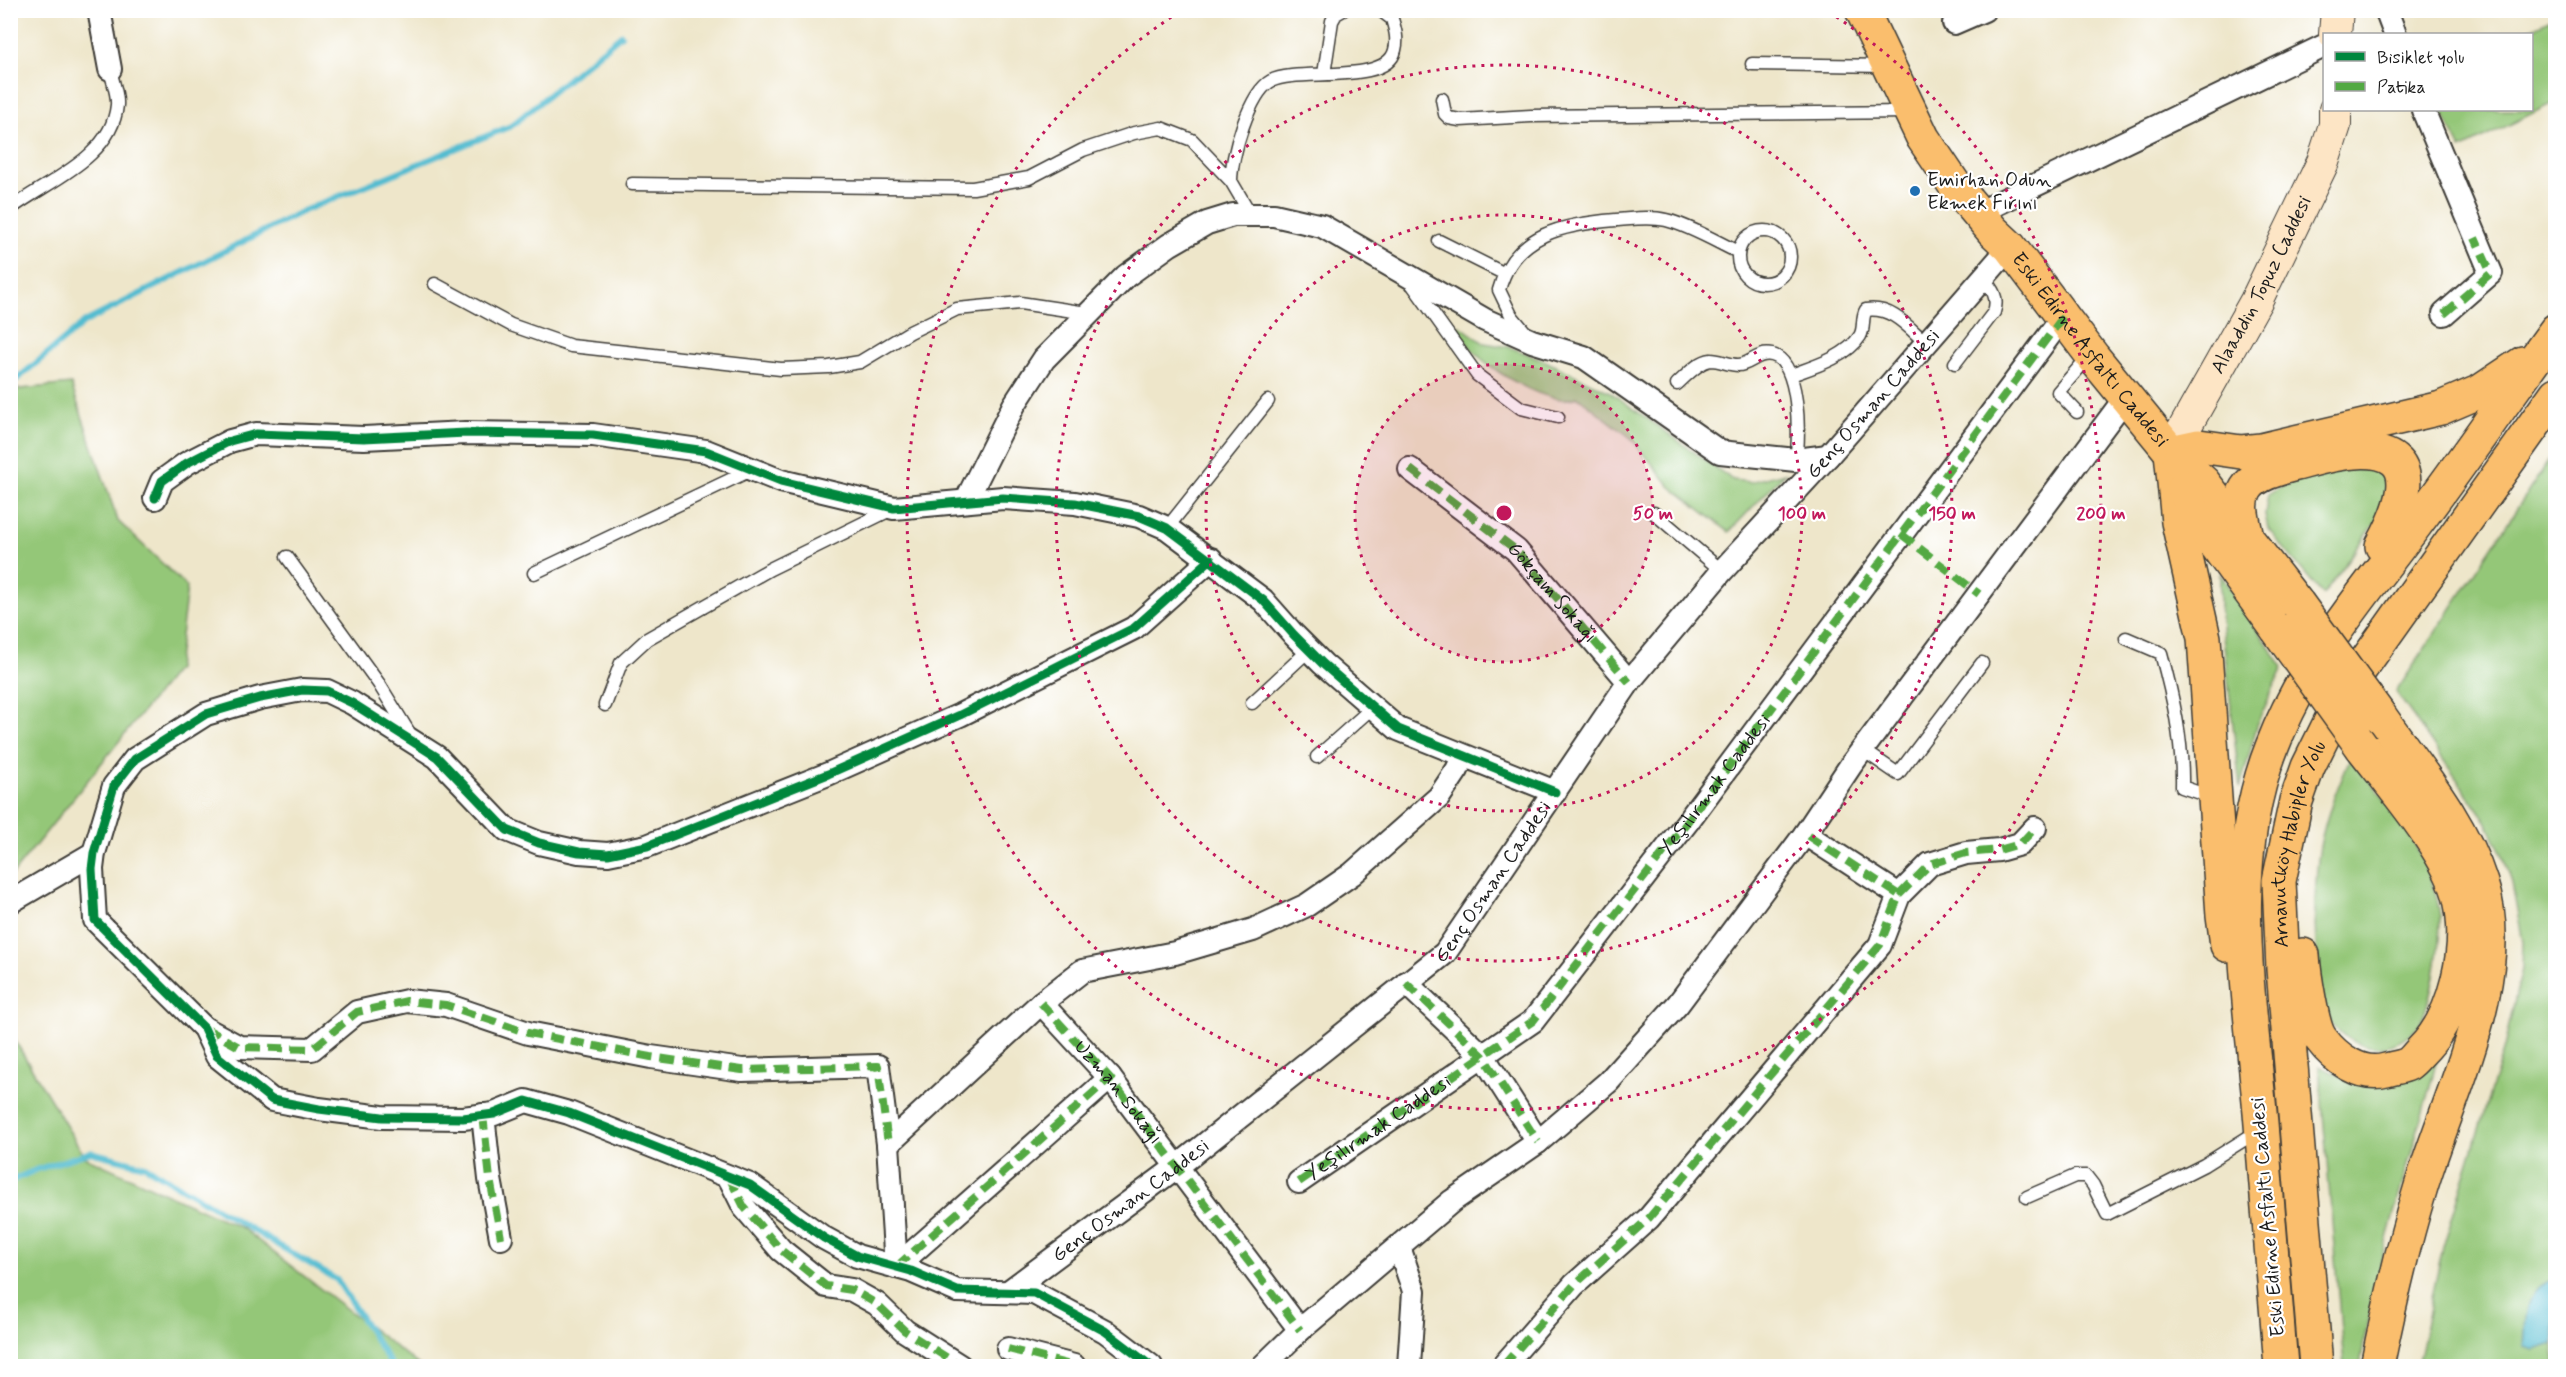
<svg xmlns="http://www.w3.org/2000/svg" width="2566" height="1377" font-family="Mynerve,sans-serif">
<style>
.green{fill:#94c778;stroke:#58724a;stroke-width:1.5}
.water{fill:#53bcd0;stroke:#386c76;stroke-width:1.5}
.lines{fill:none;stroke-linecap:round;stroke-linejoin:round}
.stream{stroke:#53bcd0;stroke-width:6}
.lane-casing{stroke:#3c3a36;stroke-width:15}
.street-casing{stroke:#3c3a36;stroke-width:26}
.secondary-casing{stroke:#3c3a36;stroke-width:34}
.primary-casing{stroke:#3c3a36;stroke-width:36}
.highway-casing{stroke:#3c3a36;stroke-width:36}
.lane{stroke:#fff;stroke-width:12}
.street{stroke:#fff;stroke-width:22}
.secondary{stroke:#fde5c5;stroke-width:32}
.primary{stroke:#fabe6d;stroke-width:33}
.highway{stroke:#fabe6d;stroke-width:33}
.highway-bridge-casing{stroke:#3c3a36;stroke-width:36;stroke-linecap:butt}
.highway-bridge{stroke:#fabe6d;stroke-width:33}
.quiet{stroke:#52a943;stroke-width:8;stroke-dasharray:15 8;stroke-linecap:butt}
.cycleway-casing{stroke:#fff;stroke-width:13}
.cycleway{stroke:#00873e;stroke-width:9}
.ring{fill:none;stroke:#c2185b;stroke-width:3;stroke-dasharray:3 6}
.poi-dot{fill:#1f6fb2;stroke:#fff;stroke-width:2}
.labels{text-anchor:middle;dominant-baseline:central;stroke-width:4.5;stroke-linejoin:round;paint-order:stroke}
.poi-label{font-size:20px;fill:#1c1c1c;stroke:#fff;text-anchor:start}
.street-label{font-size:20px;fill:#1c1c1c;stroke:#fff}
.centre{fill:#c2185b;stroke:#fff;stroke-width:3}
.ring-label{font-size:18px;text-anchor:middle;font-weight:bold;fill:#c2185b;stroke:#fff;stroke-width:4.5;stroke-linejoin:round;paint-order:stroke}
</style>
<rect width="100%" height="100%" fill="#fff"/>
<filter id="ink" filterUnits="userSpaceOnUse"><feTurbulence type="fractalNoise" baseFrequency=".0167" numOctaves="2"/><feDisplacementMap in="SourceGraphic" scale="12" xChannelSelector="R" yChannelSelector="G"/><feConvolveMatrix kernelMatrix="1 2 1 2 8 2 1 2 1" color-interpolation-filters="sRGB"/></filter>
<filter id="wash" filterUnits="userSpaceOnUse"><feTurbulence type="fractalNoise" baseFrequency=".008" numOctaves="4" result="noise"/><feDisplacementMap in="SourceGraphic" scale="24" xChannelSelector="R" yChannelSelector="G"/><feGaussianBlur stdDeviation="1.35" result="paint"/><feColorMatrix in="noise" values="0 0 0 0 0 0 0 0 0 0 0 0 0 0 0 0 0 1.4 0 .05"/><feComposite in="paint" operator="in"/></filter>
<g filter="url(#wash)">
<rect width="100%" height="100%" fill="#eee6ca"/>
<path class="green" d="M2555 17V102L2461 149 2441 110H2532V34H2520Z
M1460 326 1484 343 1509 347 1541 359 1610 392 1733 480 1750 482 1785 473 1729 532 1671 487 1631 438 1578 397C1550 408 1496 373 1475 353 1468 346 1462 336 1455 328Z
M71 384 118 521 187 587 177 669 11 876V390Z
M2555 451V1366H2417L2443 1247 2504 1047 2522 969 2523 942 2512 883 2503 856 2486 821 2396 692Z
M2373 465C2386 477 2389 487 2389 504L2323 595 2268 529 2265 514 2268 495C2300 473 2336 471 2373 465Z
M2220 574 2283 667 2258 722 2240 788 2220 608Z
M2351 756C2382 797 2418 836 2433 886 2436 895 2439 908 2440 917 2440 943 2432 1013 2414 1031 2406 1039 2396 1044 2386 1046 2373 1048 2358 1046 2347 1038 2342 1034 2334 1028 2331 1022 2313 985 2313 901 2318 860 2322 824 2337 789 2351 756Z
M11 1034 85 1157 242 1228 420 1366H11Z
M2437 1059C2411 1162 2375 1261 2360 1366H2344L2319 1066 2341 1076 2408 1077Z"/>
<path class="water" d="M2550 1281 2555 1282V1344L2534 1350 2524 1347C2526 1323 2523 1289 2550 1281Z"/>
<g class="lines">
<path class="stream" d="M10 385 85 322 303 211 511 126 621 35
M10 1181 38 1169 91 1152 145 1166 337 1280 392 1366"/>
</g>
</g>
<g filter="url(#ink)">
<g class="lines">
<defs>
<path id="lane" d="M1752 64 1887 66
M1324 74 1332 21 1336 14 1343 10
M1442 99 1445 114 1449 118 1460 120 1531 116 1909 112
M1231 181C1231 157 1249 93 1271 81 1297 67 1387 86 1395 50 1398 39 1395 29 1392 19L1380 10
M632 184 973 188 1029 178 1083 150 1134 133 1161 128 1192 140 1231 181 1251 215
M10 209C47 181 112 158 117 105 118 94 112 80 110 69
M1738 257a26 26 0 1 1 52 0a26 26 0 1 1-52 0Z
M1439 241 1503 273
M435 284 511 325 571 346 781 369 829 367 860 362 910 332 957 309 1020 303 1087 313
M1412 284 1477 375 1521 408 1558 417
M1526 333 1511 315 1499 290C1514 233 1565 224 1616 220 1632 219 1650 216 1666 220 1688 225 1717 242 1738 252
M1955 363 1994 312C1999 297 1992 289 1982 277
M1791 375C1813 367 1847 357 1860 336 1865 328 1861 318 1866 310 1892 306 1908 327 1926 343
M1677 384C1686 376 1699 361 1711 360 1720 360 1729 365 1738 365 1750 365 1757 352 1772 355 1800 361 1800 437 1796 460
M2077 412 2058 392 2090 355
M1654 513 1722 571
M1167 528 1268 401
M287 557 379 684 411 736
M534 573 751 470
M2126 638 2161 653C2173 697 2183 741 2182 787L2214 798
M1252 703 1309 650
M605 705 621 663 647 639 770 569 892 509
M1863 750 1898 774 1982 663
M1317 757 1373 707
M2027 1197 2075 1176H2086L2093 1185 2107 1214 2204 1165 2258 1131"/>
<g id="street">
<path d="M99 10 110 69"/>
<path d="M2386 10 2395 34"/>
<path d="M1954 23 1984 10"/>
<path d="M2423 110 2491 273 2444 314"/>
<path d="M1994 205 2324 46"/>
<path d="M1410 469 1516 550 1629 682"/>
<path d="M155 498 162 481 187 463 230 441 256 434 364 438 466 433 593 435 706 451 781 481 894 508 1003 498 1075 503 1139 516 1167 528 1263 600 1294 635 1323 664 1398 729 1555 792"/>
<path d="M966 501 1014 405 1044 359 1126 276 1169 245 1207 223 1233 215H1274L1322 226 1485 320 1532 341 1584 357 1720 452 1796 460 1828 456"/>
<path d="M1899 895 1930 864 1966 853 1999 850 2020 844 2035 828"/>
<path d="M10 902 94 853"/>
<path d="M1406 983 1483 1056 1538 1142"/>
<path d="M1041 1003 1110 1078 1300 1330"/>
<path d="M204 1028 239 1047 312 1049 357 1012 407 1001 446 1005 528 1033 651 1057 742 1070 878 1066 888 1144 896 1267"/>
<path d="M483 1115 490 1179 501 1238"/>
<path d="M888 1144 1041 1003 1082 971 1175 953 1253 930 1307 905 1352 874 1439 797 1457 770 1463 757"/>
<path d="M729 1177 744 1207 781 1250 826 1286 852 1290 877 1304 905 1331 960 1366"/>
<path id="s1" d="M1299 1182 1533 1021 1688 821 2063 317"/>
<path d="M1399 1247 1414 1291 1409 1366"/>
<path d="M896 1267 1110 1078"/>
<path id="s2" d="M1008 1292 1178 1166 1445 953 1629 682 1722 571 1828 456 2010 247"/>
<path d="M1008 1349 1074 1366"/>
<path d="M1151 1366 1105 1331 1034 1293 957 1291 911 1271 857 1256 824 1238 750 1185 569 1113 526 1101 494 1114 463 1118 382 1117 319 1109 272 1100 217 1056 204 1028 95 920 92 869 94 853 114 786 135 759 206 714 260 698 302 690 327 691 352 703 437 757 507 830 539 843 579 852 608 854 647 846 828 774 960 715 1134 628 1211 559"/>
<path d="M1263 1366 1300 1330 1452 1201 1538 1142 1608 1082 1678 1004 1805 834 1851 765 2126 397"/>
<path d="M1503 1366 1574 1285 1649 1218 1880 945 1899 895 1805 834"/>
</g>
<g id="secondary">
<path d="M2335 34 2337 10"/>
<path id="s3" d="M2171 452 2256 301 2323 162 2335 125V110"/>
</g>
<g id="primary">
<path id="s4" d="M1862 10 1923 138 1956 187 1993 231 2010 247 2094 358 2171 452"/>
</g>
<g id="highway">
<path d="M2171 452 2178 522 2204 638 2223 915 2227 945"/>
<path d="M2171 452 2199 446 2241 452 2261 450 2441 408 2481 391 2523 363"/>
<path d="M2179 460 2204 483 2298 604"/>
<path d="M2184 488 2195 516 2277 629"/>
<path d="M2247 538C2244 522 2237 504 2246 489 2256 472 2286 467 2304 462 2390 437 2433 454 2382 546"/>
<path d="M2303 955C2304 972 2312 1027 2321 1039 2336 1059 2361 1077 2386 1070 2393 1068 2402 1067 2408 1064 2413 1061 2417 1055 2421 1051 2456 1017 2471 946 2460 899 2450 852 2391 785 2362 747"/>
<path d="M2281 1366C2274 1282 2267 1197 2260 1112 2249 992 2226 863 2272 747 2305 661 2362 596 2416 524 2464 460 2509 394 2556 330"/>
<path id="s5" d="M2316 1366 2283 969 2279 881 2296 801 2308 767 2347 688 2556 394"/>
<path d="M2377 1366C2389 1307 2402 1248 2420 1190 2447 1098 2512 977 2481 883 2461 820 2417 769 2380 716"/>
</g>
</defs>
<use href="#lane" class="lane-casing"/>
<use href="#street" class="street-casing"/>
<use href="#secondary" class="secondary-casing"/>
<use href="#primary" class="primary-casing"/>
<use href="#highway" class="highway-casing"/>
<use href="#lane" class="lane"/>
<use href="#street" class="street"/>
<use href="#secondary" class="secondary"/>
<use href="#primary" class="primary"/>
<use href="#highway" class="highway"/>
<defs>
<path id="highway-bridge" d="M2298 604 2380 716
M2277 629 2362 747"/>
</defs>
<use href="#highway-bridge" class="highway-bridge-casing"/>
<use href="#highway-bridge" class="highway-bridge"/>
<g class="quiet">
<path d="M2444 314 2491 273 2475 238"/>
<path id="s6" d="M1410 469 1516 550 1629 682"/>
<path d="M1901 534 1979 594"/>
<path d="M1899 895 1930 864 1966 853 1999 850 2020 844 2035 828"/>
<path d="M1406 983 1483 1056 1538 1142"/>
<path id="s7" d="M1041 1003 1110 1078 1300 1330"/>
<path d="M205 1028 239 1047 312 1049 357 1012 407 1001 446 1005 528 1033 651 1057 742 1070 878 1066 888 1144"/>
<path d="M483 1115 490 1179 501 1238"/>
<path d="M729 1177 744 1207 781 1250 826 1286 852 1290 877 1304 905 1331 960 1366"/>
<path d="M1299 1182 1533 1021 1688 821 2063 317"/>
<path d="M896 1267 1110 1078"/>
<path d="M1008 1349 1074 1366"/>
<path d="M1503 1366 1574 1285 1649 1218 1880 945 1899 895 1805 834"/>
</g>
<defs>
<path id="cycleway" d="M155 498 162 481 187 463 230 441 256 434 364 438 466 433 593 435 706 451 781 481 894 508 1003 498 1075 503 1139 516 1167 528 1263 600 1294 635 1323 664 1398 729 1555 792
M1151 1366 1105 1331 1034 1293 957 1291 911 1271 857 1256 824 1238 750 1185 569 1113 526 1101 494 1114 463 1118 382 1117 319 1109 272 1100 217 1056 204 1028 95 920 92 869 94 853 114 786 135 759 206 714 260 698 302 690 327 691 352 703 437 757 507 830 539 843 579 852 608 854 647 846 828 774 960 715 1134 628 1211 559"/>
</defs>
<use href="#cycleway" class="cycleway-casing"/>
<use href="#cycleway" class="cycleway"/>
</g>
</g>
<circle cx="1504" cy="513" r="149" fill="#c2185b" fill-opacity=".12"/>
<g class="ring">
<circle cx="1504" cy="513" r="149"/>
<circle cx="1504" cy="513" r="298"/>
<circle cx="1504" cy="513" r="448"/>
<path d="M1829 12A597 597 0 1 1 1179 12"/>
</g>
<circle class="poi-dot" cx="1915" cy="191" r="6"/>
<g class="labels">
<g class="poi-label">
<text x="1927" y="180">Emirhan Odun<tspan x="1927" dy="23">Ekmek Fırını</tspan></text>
</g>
<g class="street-label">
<text stroke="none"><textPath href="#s3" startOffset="190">Alaaddin Topuz Caddesi</textPath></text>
<text stroke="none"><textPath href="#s4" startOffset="412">Eski Edirne Asfaltı Caddesi</textPath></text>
<text stroke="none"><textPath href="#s2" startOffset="1251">Genç Osman Caddesi</textPath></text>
<text stroke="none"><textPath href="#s6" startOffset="189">Gökçam Sokağı</textPath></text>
<text stroke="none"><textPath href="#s1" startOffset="582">Yeşilırmak Caddesi</textPath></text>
<text stroke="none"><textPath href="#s5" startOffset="526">Arnavutköy Habipler Yolu</textPath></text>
<text stroke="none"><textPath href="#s2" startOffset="639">Genç Osman Caddesi</textPath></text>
<text stroke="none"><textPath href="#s7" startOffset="118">Uzman Sokağı</textPath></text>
<text stroke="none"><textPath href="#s1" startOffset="96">Yeşilırmak Caddesi</textPath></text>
<text stroke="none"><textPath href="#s2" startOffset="153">Genç Osman Caddesi</textPath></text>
<text transform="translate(2268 1217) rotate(-95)">Eski Edirne Asfaltı Caddesi</text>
</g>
</g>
<circle cx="1504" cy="513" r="9" class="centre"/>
<g class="ring-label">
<text x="1653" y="519">50 m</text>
<text x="1802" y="519">100 m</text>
<text x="1952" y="519">150 m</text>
<text x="2101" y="519">200 m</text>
</g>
<rect width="2566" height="1377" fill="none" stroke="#fff" stroke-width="36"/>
<rect x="2323" y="33" width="210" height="78" fill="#ffffff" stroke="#a4a4a4" stroke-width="1.5"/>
<rect x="2335" y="52" width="30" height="9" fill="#00873e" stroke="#a4a4a4" stroke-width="1.5"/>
<text x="2377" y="63" font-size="18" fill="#1c1c1c">Bisiklet yolu</text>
<rect x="2335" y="82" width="30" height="9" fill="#52a943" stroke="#a4a4a4" stroke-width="1.5"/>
<text x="2377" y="93" font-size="18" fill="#1c1c1c">Patika</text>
</svg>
